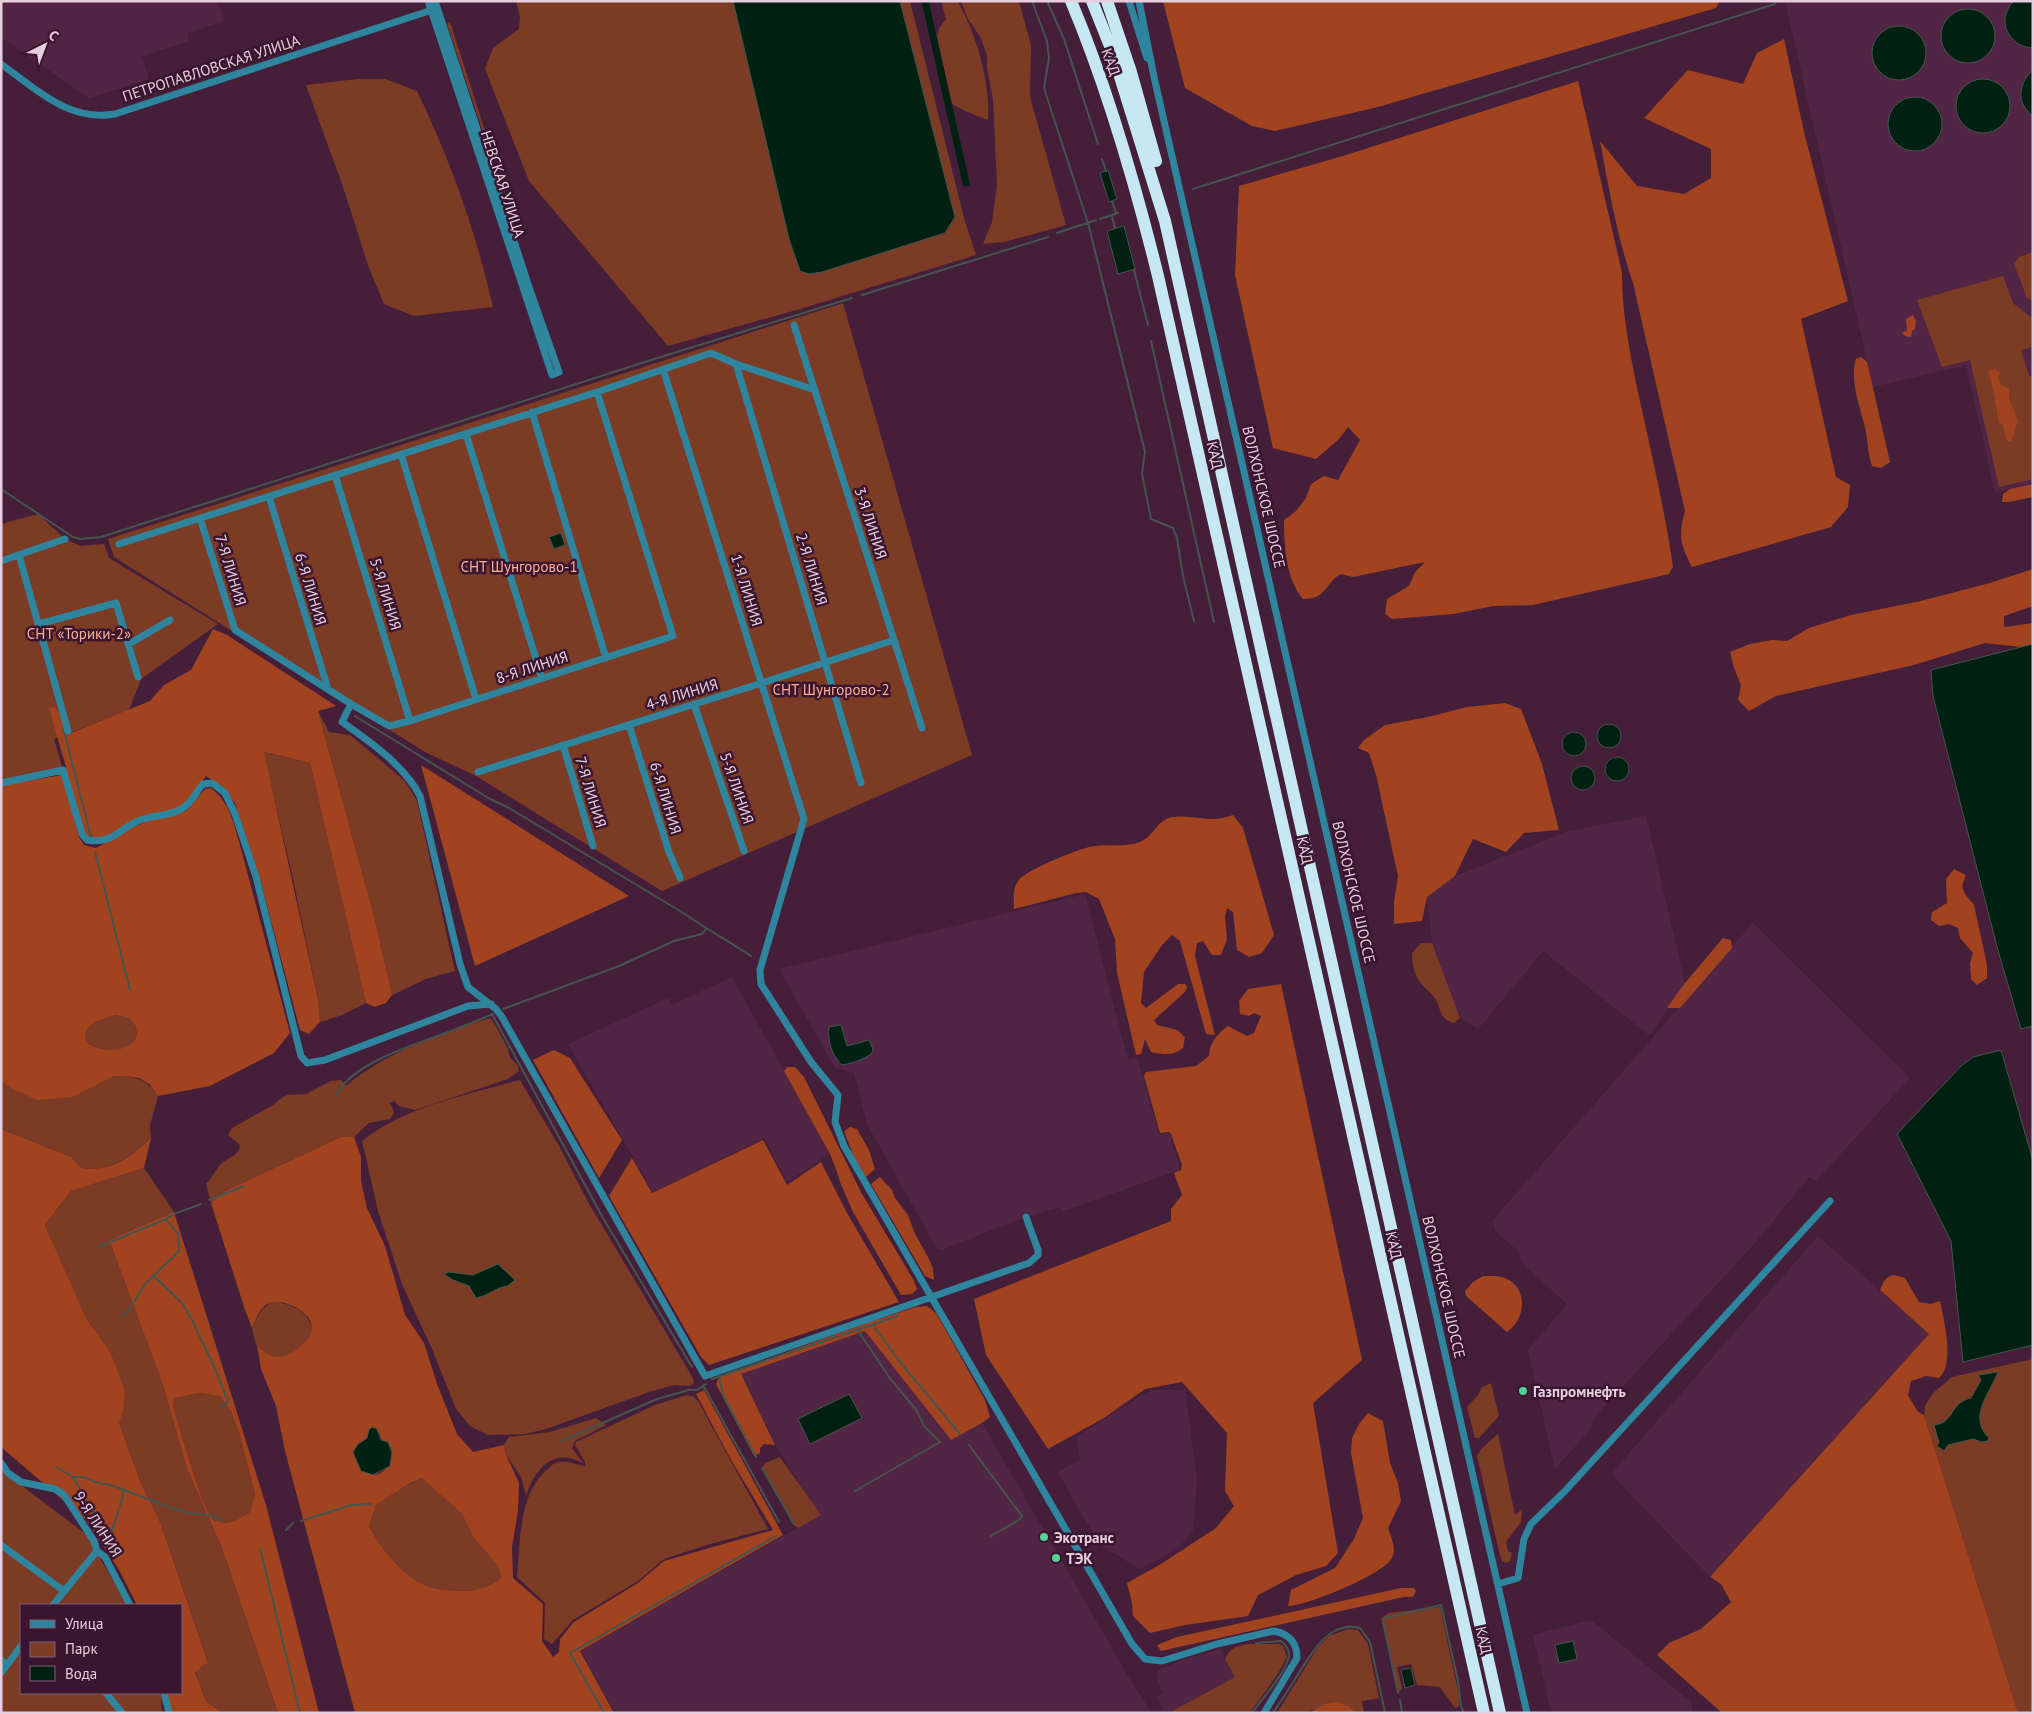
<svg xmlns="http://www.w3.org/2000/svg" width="2034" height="1714" font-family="'PT Sans',sans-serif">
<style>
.built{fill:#522545}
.green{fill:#7c3b24}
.forest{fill:#a24320;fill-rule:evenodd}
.water{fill:#002111;stroke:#45554e}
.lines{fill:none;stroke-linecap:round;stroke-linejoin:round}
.stream{stroke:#45554e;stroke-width:2}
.canal{stroke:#002111;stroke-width:7}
.minor{stroke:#2f859d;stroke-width:7}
.motorway{stroke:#c5e8f3;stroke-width:12}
.poi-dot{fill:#53d396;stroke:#3a1530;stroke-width:2}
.labels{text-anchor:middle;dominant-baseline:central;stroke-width:5;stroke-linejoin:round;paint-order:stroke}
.street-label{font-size:15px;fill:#e7cede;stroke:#3a1530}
.park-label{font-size:15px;fill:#fdaf95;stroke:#3a1530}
.poi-label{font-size:15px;font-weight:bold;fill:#e7cede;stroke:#3a1530;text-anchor:start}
</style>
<rect width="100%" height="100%" fill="#451f3a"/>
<path class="built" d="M1 1H218L224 21 187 33 189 41 142 56 149 79 89 98 1 37Z
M1785 1H2033V484L1995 493 1966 365 1873 387Z
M1646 816 1685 983 1650 1036 1543 951 1478 1029 1460 1018 1432 943 1427 897 1455 876 1569 831Z
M1085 894 1128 1060 1137 1058 1159 1135 1167 1133 1170 1134 1180 1170 1063 1211 1059 1207 1026 1217 941 1250 936 1247 867 1124 854 1073 835 1068 779 969Z
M1753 923 1910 1078 1816 1181 1809 1177 1756 1242 1592 1420V1428L1555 1469 1528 1350 1567 1304 1521 1262 1518 1251 1496 1232 1493 1220Z
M732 977 830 1154 787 1182 764 1138 653 1192 568 1044 668 998 672 1005Z
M1818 1236 1929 1334 1710 1577 1611 1474Z
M865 1331 951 1440 982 1423 1128 1676 1152 1713H615L581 1651 820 1515 779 1451 741 1374Z
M1151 1390H1185L1197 1479 1193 1532 1176 1550 1140 1569 1103 1547 1078 1509 1058 1472 1080 1460 1076 1437Z
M1591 1620 1691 1702 1693 1713H1551L1533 1635Z
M1221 1649 1235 1677 1169 1713H1156L1164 1709 1157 1697 1163 1693 1156 1677 1159 1670 1185 1659Z"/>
<path class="green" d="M516 1H777L800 271 809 274 822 272 945 233 955 217 900 1H910L965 222 976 255 800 309 668 346 529 181 485 69 493 48 519 29 520 17Z
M941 1H957C976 31 991 85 988 120L965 111 952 104 937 37 939 28 946 19Z
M961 1H1019L1031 45 1030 97 1066 225 1004 242 983 244 992 222 997 185 993 99 987 68V56L981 38 968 19Z
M450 22 487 137 485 138 447 24Z
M357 79H385L417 91C450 159 476 232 493 307L414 316 384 304 369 268 341 181 306 85Z
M2033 252V301L2027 298 2014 264 2019 257Z
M2003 276 2013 303 2033 319V347L2021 350 2029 376H2033V479L1999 487 1970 360 1942 367 1917 300Z
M843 303 972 755 662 891 476 776 425 752 114 557 108 539Z
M38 514 65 539 80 546 104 544 109 558 218 624 141 679 129 710 54 739 63 770 1 783V524Z
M318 711 329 732 350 735 405 781 417 801 455 971 426 979 392 995 374 916Z
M263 752 310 763 366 1003 342 1015 320 1022 318 999 292 874Z
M1421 943H1432L1460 1018 1454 1023C1438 1019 1442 1008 1434 997 1431 993 1426 989 1423 986 1414 976 1412 965 1412 953Z
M116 1015C121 1016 127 1017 131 1020 138 1026 139 1039 131 1045 119 1053 97 1051 86 1042 82 1024 102 1019 116 1015Z
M490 1018 496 1026 508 1049 510 1058 517 1064 519 1071 508 1079 415 1110 399 1106 394 1101 389 1103 392 1107 394 1113 390 1119 369 1123 354 1137H341L225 1191 211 1203 206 1184C212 1178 215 1170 221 1164 228 1157 239 1157 240 1145L228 1135 232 1128 273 1105 280 1099 287 1095 306 1094 331 1081 341 1080 346 1086C383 1054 443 1032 490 1018Z
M113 1075C136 1077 144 1077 158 1096L150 1125 151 1138C128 1157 113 1172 82 1168L71 1157 1 1129V1081L11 1088 73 1097Z
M520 1080 559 1146 588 1202 693 1378 694 1383 690 1386 674 1385 649 1392 546 1429 525 1434 488 1435 470 1426 456 1409 432 1349 402 1284 378 1211 362 1141C404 1107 469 1094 520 1080Z
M144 1168 174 1212 109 1240 163 1385 187 1469 222 1548 278 1713H223L206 1701 195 1671 208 1661 160 1522 140 1481 119 1423 108 1348 87 1320 45 1225 71 1191Z
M275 1301C295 1306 312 1312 312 1335 301 1347 285 1364 268 1355 263 1352 258 1349 256 1344 254 1339 253 1333 252 1328 258 1316 262 1305 275 1301Z
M2033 1359V1713H2018L1924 1415 1925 1406 1933 1393 1952 1377Z
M1491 1383 1499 1416 1479 1438H1475L1467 1407 1479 1394 1481 1388Z
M200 1393 220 1396 231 1411 240 1436 255 1494 250 1512C238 1520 228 1526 213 1520L202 1499 183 1440 173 1406 174 1398Z
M687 1395 694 1397 698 1401 768 1529 710 1544 664 1559 638 1581 573 1620 552 1644 544 1639 545 1603 517 1577C520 1542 519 1491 549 1468 552 1465 555 1462 559 1462 568 1460 576 1465 585 1466V1462L575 1445 576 1442 655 1405Z
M596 1418 606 1425 575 1441 572 1448 584 1464C554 1446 535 1469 526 1496L521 1477 506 1455 504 1445 509 1437 550 1432Z
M1498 1434 1515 1515 1522 1509 1521 1522 1506 1542 1508 1551 1512 1553 1510 1561 1506 1563 1502 1561 1499 1551 1477 1456 1481 1449Z
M780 1457 821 1515 798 1528 794 1525 762 1469 765 1463Z
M1 1470 87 1535 127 1605H21V1693H162L161 1707 163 1713H1Z
M423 1478 462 1514 473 1537 498 1566 501 1578C488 1588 475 1591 458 1591 448 1590 436 1590 427 1586 404 1577 380 1548 369 1526L376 1505 410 1483Z
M1440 1607 1459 1695V1706L1455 1708 1440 1687 1417 1685 1411 1664 1397 1667 1402 1689 1399 1692 1381 1618 1389 1613Z
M1348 1629 1358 1630 1368 1644 1379 1698 1362 1701 1364 1713H1356L1350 1707 1312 1710 1309 1713H1277L1318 1647 1329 1636Z
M1249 1644H1279L1283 1646 1287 1657 1279 1672 1250 1713H1169L1235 1677 1225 1659C1231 1647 1237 1646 1249 1644Z"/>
<path class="forest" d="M1163 1H1720L1716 8 1378 107 1275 131 1252 126 1185 88Z
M1784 39 1804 132 1848 301 1801 319 1836 477 1850 485 1848 507 1831 527 1692 567C1680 544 1678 535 1685 511L1633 283C1617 237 1609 189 1600 141L1637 186 1684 194 1711 178V149L1644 118 1688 70 1743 84 1757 53Z
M1578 81 1622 273C1622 317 1631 359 1640 401 1652 456 1665 511 1673 567L1669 574 1533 605 1493 606 1454 614 1392 619 1385 614 1387 599 1409 586 1415 572 1425 562 1353 577 1341 574C1325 582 1327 600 1303 599 1286 579 1284 546 1284 520L1296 511 1306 498 1311 484 1324 476 1338 480 1360 440 1348 427 1339 439 1316 459 1273 448 1235 275 1239 186 1343 156Z
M1913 315 1916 321 1915 329 1912 331 1911 337 1905 336 1902 333 1907 330 1906 319Z
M1861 357 1867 362 1890 462 1881 468 1872 466C1868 454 1868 444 1866 432 1861 408 1849 382 1856 359Z
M1995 369 2000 373 1998 377 2000 384 2009 389V398L2018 421 2011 442 2006 440 2003 425 1999 423C1996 408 1994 386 1988 373L1991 370Z
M2033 484V497L2009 502H2002L2003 494 2010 489Z
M2033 569V606L2004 616V627L2033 623V644L2021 647 1985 643 1914 665 1776 696 1749 711 1738 700 1741 686 1734 668 1730 652 1750 644 1772 640 1787 641 1809 628 1851 615 1921 601 1990 583Z
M213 629 227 635 336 706 318 711 374 916 392 995 386 1003 375 1007 366 1003 310 763 264 752 318 999 320 1022 309 1034 300 1030 260 879 235 803 220 785 206 776 182 807 163 814 105 840 88 839 84 833 66 776V767L49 708 55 707 71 733 150 701 164 685 191 670Z
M1505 703 1521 709 1542 764 1559 830 1524 833 1506 852 1473 839 1455 876 1427 897 1422 921 1394 924V902L1398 876 1376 775 1369 753 1358 748 1364 740 1385 725 1428 717 1467 707Z
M421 765 629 896 475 966Z
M62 775 79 837 84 845 96 848 143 821 186 811 205 789 211 788C231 804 233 822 240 845L290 1033 274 1053 210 1086 158 1096 149 1084 139 1078 125 1076H113L73 1097 37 1100 11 1088 1 1081V790L3 785ZM116 1015C121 1016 127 1017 131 1020 138 1026 139 1039 131 1044 119 1053 97 1051 86 1042 82 1024 102 1019 116 1015Z
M1233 815 1243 828 1274 935 1262 953 1249 957 1237 950 1233 912 1227 908 1225 917 1227 939 1221 955H1212L1203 941 1197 943 1195 956 1215 1035 1206 1034 1180 941 1172 935 1162 945 1144 972 1141 1003 1146 1008 1178 984H1185L1187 987 1185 992 1154 1020 1157 1025 1177 1030 1185 1037 1183 1048C1172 1056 1164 1055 1151 1052L1145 1039 1141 1054 1136 1055 1117 973 1115 939 1099 899 1086 892 1076 893 1014 909C1014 899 1012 888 1019 880 1026 870 1082 847 1095 846 1109 844 1123 847 1137 843 1153 839 1156 820 1172 817 1187 815 1200 819 1214 819 1220 819 1227 817 1233 815Z
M1954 869 1966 875 1962 886 1965 894 1974 905 1987 965V978L1977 985 1971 979 1970 963 1973 953 1960 938 1958 928 1949 924 1939 926 1931 920 1932 912 1947 903 1946 879Z
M1723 938 1731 940 1732 948 1680 1008H1667L1685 983Z
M1281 984 1362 1360 1313 1403 1338 1553 1326 1566 1296 1575 1258 1595 1248 1616 1185 1625 1150 1633 1133 1616 1132 1603 1127 1583 1161 1564 1216 1528 1234 1506 1225 1491 1227 1433 1182 1382 1145 1389 1104 1418 1048 1449 986 1355 974 1299 1171 1221V1209L1182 1195 1174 1173 1181 1170 1182 1165 1171 1134 1169 1132 1160 1133 1144 1076 1146 1072 1196 1066 1209 1056C1209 1043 1218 1033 1228 1026L1247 1036 1254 1033 1261 1016 1254 1013 1249 1016 1240 1014 1239 1001 1248 989Z
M554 1050 570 1058 622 1140 599 1178 533 1060Z
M787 1067H795L804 1077 862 1194 913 1279 917 1289 912 1294 901 1295 853 1212 840 1182 837 1172 830 1154 784 1071Z
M850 1127 857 1129 869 1150 875 1169 866 1177 853 1155 844 1131Z
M1 1129 71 1157 82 1168C113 1172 129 1157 151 1138L144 1168 71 1191 45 1225 87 1320 108 1348 115 1364 125 1392 123 1412 119 1423 140 1481 160 1522 208 1662 195 1672 206 1701 223 1713H172L167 1693H181V1605H137L119 1570 86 1520 1 1447Z
M341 1137H354L361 1157V1181L367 1208 385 1246 405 1315 424 1343 437 1384 457 1434 473 1452 504 1445 506 1455 519 1483 518 1511 512 1547 513 1578 543 1604 542 1641 553 1657 559 1652 560 1639 574 1622 638 1583 664 1561 773 1530 730 1458 696 1394 704 1390 783 1535 580 1651 614 1713H355L285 1451 276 1406 261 1369 257 1345C277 1368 295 1354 311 1335 312 1329 312 1321 307 1316 300 1307 277 1297 267 1304 259 1309 256 1320 252 1328L245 1310 211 1203 225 1191ZM372 1427 380 1434 381 1440 391 1447C396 1480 357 1486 354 1450L358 1444 367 1438 369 1430ZM422 1478 462 1514 473 1537 498 1566 501 1578C488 1588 475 1591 458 1591 448 1590 436 1590 427 1586 404 1577 380 1548 369 1526L376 1505 410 1483Z
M763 1140 787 1185 821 1162 847 1213 899 1302 709 1365 701 1357 609 1196 632 1158 652 1193Z
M880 1177 892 1190 895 1198 908 1215 915 1234 928 1257 933 1269 934 1280 925 1276 871 1184Z
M174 1212 266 1505 319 1713H278L222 1548 187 1469 163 1385 109 1240ZM200 1393 220 1396 231 1411 240 1436 255 1494 250 1512C238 1520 228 1526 213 1520L202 1499 183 1440 173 1406 174 1398Z
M1894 1275 1905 1278 1919 1302 1930 1304 1940 1301C1944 1320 1955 1364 1939 1378L1926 1376 1911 1381 1908 1395 1918 1412 1924 1415 2018 1713H1722L1657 1655 1669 1643 1701 1629 1731 1602 1721 1584 1710 1577 1929 1334 1880 1290C1883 1282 1885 1277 1894 1275Z
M1483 1276C1491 1276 1499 1275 1507 1279 1528 1289 1526 1319 1507 1332L1466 1296 1465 1291 1473 1282Z
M927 1306 936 1313 985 1400 990 1417 982 1423 951 1440 865 1331 741 1374 775 1445 764 1444 760 1448V1453L754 1456 716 1384 720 1376 870 1322 916 1307Z
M1368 1413 1383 1421 1390 1463 1398 1483 1401 1501 1388 1528C1391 1537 1397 1549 1392 1558 1384 1574 1307 1606 1288 1606L1291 1590 1335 1568 1354 1539 1363 1518 1351 1453 1352 1438 1359 1424Z
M1401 1588H1414L1416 1591 1413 1597H1404L1161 1651 1157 1645 1177 1637Z
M1337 1702 1350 1707 1356 1713H1309L1325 1704Z"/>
<path class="water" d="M733 1H900L955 217 945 233 822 272 809 274 800 271 789 239Z
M2014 1H2033V48C2008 47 1995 19 2014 1Z
M1941 36a27 27 0 1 1 54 0a27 27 0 1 1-54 0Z
M1872 53a27 27 0 1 1 54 0a27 27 0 1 1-54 0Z
M2033 70V116C2016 104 2018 83 2033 70Z
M1956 106a27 27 0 1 1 54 0a27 27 0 1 1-54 0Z
M1888 124a27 27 0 1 1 54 0a27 27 0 1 1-54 0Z
M1108 170 1117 199 1109 202 1100 173Z
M1124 226 1135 269 1118 274 1107 231Z
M561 533 565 545 554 549 549 537Z
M2033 644V1026L2021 1029 1997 947 1933 696 1931 670Z
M1597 736a12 12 0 1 1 24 0a12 12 0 1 1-24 0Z
M1562 744a12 12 0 1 1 24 0a12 12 0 1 1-24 0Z
M1605 769a12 12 0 1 1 24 0a12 12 0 1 1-24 0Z
M1571 778a12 12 0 1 1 24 0a12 12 0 1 1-24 0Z
M841 1025 847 1046 869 1040 873 1049 872 1053C863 1060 853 1063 842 1065 832 1056 827 1040 829 1027Z
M2001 1050 2033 1161V1345L1963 1362 1951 1241 1897 1134 1961 1066 1973 1057Z
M498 1264 515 1280 508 1286C496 1287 488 1296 476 1298L469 1286 453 1280 444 1274 449 1272 473 1275Z
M1998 1372C1992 1389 1971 1413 1984 1432 1985 1434 1987 1436 1989 1438L1988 1441 1982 1442 1973 1439 1948 1445 1944 1451 1937 1446 1939 1443 1934 1425C1955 1423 1949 1403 1971 1398L1981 1380 1978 1375Z
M849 1394 862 1418 810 1444 798 1419Z
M372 1427 377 1429 381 1440 388 1442 392 1453 390 1466 373 1475 361 1471 353 1452 358 1444 367 1438 369 1430Z
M1573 1641 1577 1659 1559 1663 1555 1645Z
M1411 1668 1415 1685 1405 1688 1401 1670Z"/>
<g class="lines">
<path class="stream" d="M1032 1 1047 41 1049 58 1044 88 1088 223 1145 452 1142 474 1151 519 1173 528 1177 538 1183 576 1194 621
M1047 1 1064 39 1098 144
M1102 159 1106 171
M1193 189 1775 4V1
M1112 201 1116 213
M1112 216 1115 228
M1100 219 1118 213
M1057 233 1096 220
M1134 270 1148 325
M862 295 1048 237
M1151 341 1214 622
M1 489 73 537 80 539 101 537 651 360 852 298
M355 716 490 799 509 808 685 914C706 929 729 941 751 956
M63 727 91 837
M95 852 130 990
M503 1009 619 966 674 941 702 934 706 929
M492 1014 603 1218 692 1367
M336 1096C350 1064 413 1045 443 1034 460 1028 476 1021 493 1014
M209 1200 244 1186
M98 1247 166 1219C174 1212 190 1209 201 1204
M154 1276 182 1303 191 1318 216 1371 228 1401 221 1408
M120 1317 128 1311 146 1283 179 1251 178 1234 166 1219
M873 1325 900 1362 960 1434
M719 1376 723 1395 756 1457
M712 1379 898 1316
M703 1385 779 1522
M562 1441 657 1399 689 1390H697L706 1384
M969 1445 1022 1516 1019 1520 991 1536
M56 1467 73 1477H83L98 1483 111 1485 171 1508 190 1513 209 1515 221 1520
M762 1468 794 1524
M73 1477 109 1540 123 1496V1489
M855 1491 940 1442 924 1426 917 1411 889 1377 857 1329
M301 1521 351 1505 371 1504
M286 1530 293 1523
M260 1548 300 1713
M1398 1693 1383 1621 1385 1618 1441 1605 1458 1681 1461 1706 1464 1713
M1400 1700 1402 1713
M604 1713 570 1653 776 1536
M1252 1713C1262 1699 1288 1670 1289 1655 1289 1648 1285 1645 1281 1641L1256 1643
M1273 1713C1281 1701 1289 1689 1297 1676 1311 1654 1329 1620 1360 1628L1370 1642 1385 1713"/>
<path class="canal" d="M925 1 966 183"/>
<path class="minor" d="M428 1 552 375 559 372 531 293 435 1
M1129 1 1147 58
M1139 1 1154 77 1527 1713
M1 64C37 90 69 122 115 114L435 9
M794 325 922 728
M736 364 861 783
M663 369 804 819 760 970 761 984 811 1062 838 1095 835 1122 844 1146 1132 1644 1145 1659 1162 1661 1217 1644 1274 1631C1289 1634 1297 1642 1297 1658L1264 1713
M532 412 606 658
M466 434 542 678
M401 454 476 699
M335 475 410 721
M269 497 328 689
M200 518 235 630 351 704 389 726 410 721 673 636 597 392
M119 544 597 392 711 353 736 364 815 390
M19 555 68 731
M1 561 65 539
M39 624 116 603 138 677
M129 644 170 620
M351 704 342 722C369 741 405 766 420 796L460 964 468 987 496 1009 502 1017 705 1376 1029 1263 1038 1255V1250L1026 1217
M694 704 744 851
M629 725 669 852 680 878
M563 745 593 846
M478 772 762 683 894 640
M1 783 63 770 82 834 87 840C114 845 119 827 143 819 156 815 171 816 183 808 192 802 196 792 203 784L212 783 225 793 235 814 256 877 301 1056 307 1063 325 1060 468 1006 491 1004
M1 1463 8 1473 21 1482 55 1489 64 1495 94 1541 97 1551 105 1557 130 1605
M1 1545 64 1591
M1498 1584 1518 1578 1524 1539 1531 1524 1565 1491 1830 1201
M53 1605 97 1551
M1 1660 7 1665
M1 1673 21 1646
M106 1693 122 1713
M164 1693 169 1713"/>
<path class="motorway" d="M1071 1C1108 89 1135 183 1158 276L1484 1713
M1092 1 1112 51 1165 221 1500 1713
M1107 1 1131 72 1156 161"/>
</g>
<g class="poi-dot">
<circle cx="1523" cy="1391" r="5"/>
<circle cx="1044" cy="1537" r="5"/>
<circle cx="1056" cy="1558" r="5"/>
</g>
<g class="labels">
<g class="street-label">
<text transform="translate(1111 62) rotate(70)">КАД</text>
<text transform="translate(211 68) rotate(-18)">ПЕТРОПАВЛОВСКАЯ УЛИЦА</text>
<text transform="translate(503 184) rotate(72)">НЕВСКАЯ УЛИЦА</text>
<text transform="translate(1215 455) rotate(77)">КАД</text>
<text transform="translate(1264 497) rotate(77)">ВОЛХОНСКОЕ ШОССЕ</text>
<text transform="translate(871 523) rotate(72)">3-Я ЛИНИЯ</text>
<text transform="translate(812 569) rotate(73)">2-Я ЛИНИЯ</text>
<text transform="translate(231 570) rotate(73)">7-Я ЛИНИЯ</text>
<text transform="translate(311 589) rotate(73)">6-Я ЛИНИЯ</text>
<text transform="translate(747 590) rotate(73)">1-Я ЛИНИЯ</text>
<text transform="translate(386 594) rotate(73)">5-Я ЛИНИЯ</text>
<text transform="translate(532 667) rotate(-18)">8-Я ЛИНИЯ</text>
<text transform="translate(682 694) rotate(-17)">4-Я ЛИНИЯ</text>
<text transform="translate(737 788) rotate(71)">5-Я ЛИНИЯ</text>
<text transform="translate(591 792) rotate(73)">7-Я ЛИНИЯ</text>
<text transform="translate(666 798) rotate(73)">6-Я ЛИНИЯ</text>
<text transform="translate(1305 850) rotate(77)">КАД</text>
<text transform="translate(1354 892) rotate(77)">ВОЛХОНСКОЕ ШОССЕ</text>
<text transform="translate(1394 1245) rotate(77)">КАД</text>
<text transform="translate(1444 1287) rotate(77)">ВОЛХОНСКОЕ ШОССЕ</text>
<text transform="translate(98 1524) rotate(57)">9-Я ЛИНИЯ</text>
<text transform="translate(1484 1640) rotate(77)">КАД</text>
</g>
<g class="park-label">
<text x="519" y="566">СНТ Шунгорово-1</text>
<text x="79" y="633">СНТ «Торики-2»</text>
<text x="831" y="689">СНТ Шунгорово-2</text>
</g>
<g class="poi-label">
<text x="1533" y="1391">Газпромнефть</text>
<text x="1054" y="1537">Экотранс</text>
<text x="1066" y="1558">ТЭК</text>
</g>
</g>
<rect width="2034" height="1714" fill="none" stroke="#e7cede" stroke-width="5"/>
<rect x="20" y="1604" width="162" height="90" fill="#3a1530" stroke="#7f5f76"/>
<rect x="30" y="1620" width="25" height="8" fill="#2f859d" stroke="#7f5f76"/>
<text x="65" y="1629" font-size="15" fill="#e7cede">Улица</text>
<rect x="30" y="1642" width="25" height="15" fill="#7c3b24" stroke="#7f5f76"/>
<text x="65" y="1654" font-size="15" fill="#e7cede">Парк</text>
<rect x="30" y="1666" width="25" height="15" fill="#002111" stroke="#7f5f76"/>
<text x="65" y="1679" font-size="15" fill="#e7cede">Вода</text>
<g transform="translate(45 45) rotate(42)" stroke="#3a1530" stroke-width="4" paint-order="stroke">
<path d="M0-4L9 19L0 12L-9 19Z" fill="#e7cede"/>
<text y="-8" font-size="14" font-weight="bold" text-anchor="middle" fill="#e7cede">С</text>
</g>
</svg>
